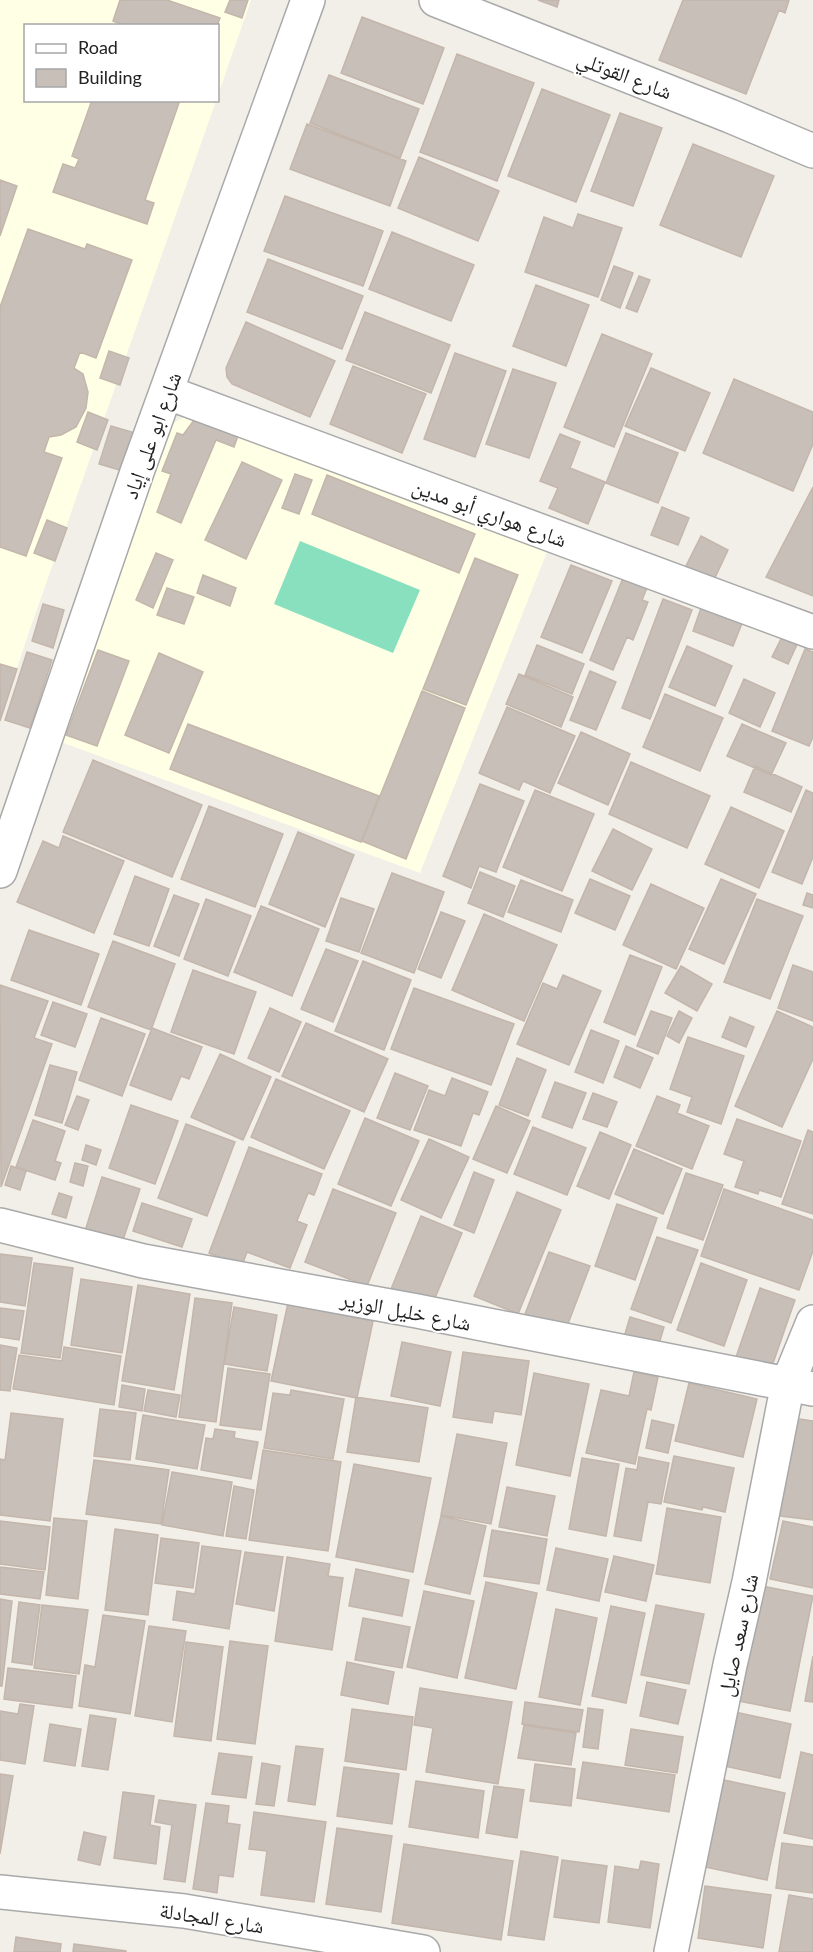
<svg xmlns="http://www.w3.org/2000/svg" width="813" height="1952" font-family="Lato,'Noto Naskh Arabic',sans-serif">
<style>
.education{fill:#ffffe5}
.pitch{fill:#88e0be}
.building{fill:#c7bfb8;stroke:#c4b6ab;stroke-width:1.5}
.lines{fill:none;stroke-linecap:round;stroke-linejoin:round}
.minor-casing{stroke:#a9a9a9;stroke-width:36}
.minor{stroke:#fff;stroke-width:33}
.labels{text-anchor:middle;dominant-baseline:central;stroke-width:4.5;stroke-linejoin:round;paint-order:stroke}
.street-label{font-size:21px;fill:#222;stroke:#fff}
</style>
<rect width="100%" height="100%" fill="#f2efe9"/>
<path class="education" d="M0 0H251L218 95V26H26V100L216 101 30 629 0 719Z
M203 406 547 552 420 873 58 741 170 425Z"/>
<path class="pitch" d="M300 541 420 590 393 653 274 604Z"/>
<path class="building" d="M120 0H167L220 18 217 26H126L113 21Z
M230 0H248L242 18 225 12Z
M538 0H559L557 7Z
M683 0H789L785 13 779 10 746 94 659 60Z
M362 17 444 48 423 104 341 73Z
M457 54 534 83 497 181 420 152Z
M329 75 419 109 400 158 310 123Z
M542 89 610 115 576 202 508 176Z
M92 100H180L145 200 154 203 147 224 53 192 63 164 75 168 79 159 72 156Z
M620 113 662 128 633 206 591 191Z
M307 124 406 161 390 206 290 169Z
M693 144 774 176 741 257 660 225Z
M419 157 499 191 478 241 398 208Z
M0 180 17 186 0 236Z
M285 196 383 231 363 286 264 251Z
M578 214 622 228 598 297 525 272 544 217 573 228Z
M28 229 85 249 87 244 132 260 96 358 80 352 74 368 83 374 88 392 86 408 76 427 61 435 49 437 44 452 62 458 26 556 0 547V307Z
M392 232 474 265 451 321 369 289Z
M268 259 363 296 342 349 247 312Z
M614 266 633 273 620 308 601 300Z
M639 276 650 280 637 312 626 308Z
M536 285 589 305 566 366 513 346Z
M365 312 450 345 431 393 346 360Z
M246 322 335 361 310 417 232 384 227 377 226 368Z
M602 334 652 354 614 447 564 427Z
M109 351 129 358 120 385 100 378Z
M455 353 506 371 475 457 424 439Z
M353 366 426 394 402 453 330 424Z
M651 368 710 393 685 451 625 426Z
M513 369 556 383 529 458 486 444Z
M734 379 813 412V444L793 491 703 453Z
M88 412 108 420 97 450 77 442Z
M202 417 239 433 234 447 216 440 181 523 157 512 171 474 162 471 177 433 183 435 194 420Z
M111 426 135 433 123 471 99 464Z
M626 433 678 453 658 503 606 483Z
M560 434 580 442 570 468 605 482 588 524 549 508 558 488 540 481Z
M242 462 282 480 246 559 205 540Z
M295 474 312 480 299 514 282 508Z
M327 475 475 534 459 573 312 514Z
M813 487V596L766 577Z
M662 507 689 518 678 545 651 535Z
M47 520 67 528 55 561 34 553Z
M701 536 728 550 712 584 684 570Z
M156 553 173 560 153 608 136 600Z
M475 558 518 575 466 705 423 689Z
M571 565 612 581 582 653 541 637Z
M625 573 649 583 642 600 648 602 633 640 627 637 613 670 590 660Z
M203 575 236 588 230 606 197 593Z
M167 588 194 597 184 624 157 615Z
M663 599 692 610 650 719 622 708Z
M43 604 64 610 53 648 32 641Z
M702 605 743 621 733 646 693 631Z
M785 631 800 638 788 664 772 657Z
M537 645 584 664 572 694 525 675Z
M687 646 732 666 715 706 669 687Z
M805 649 813 652V737L809 746 772 731Z
M98 650 129 661 97 746 66 735Z
M27 652 52 660 30 728 5 720Z
M159 653 203 672 169 753 125 735Z
M0 664 17 669 0 721Z
M590 671 616 682 596 730 570 720Z
M519 674 573 697 561 727 506 704Z
M744 679 775 693 760 727 729 713Z
M422 691 465 708 406 859 362 841Z
M665 694 723 718 700 771 643 747Z
M507 707 575 736 550 793 523 781 519 790 479 773Z
M188 724 379 796 361 842 170 769Z
M742 724 786 743 771 775 727 756Z
M581 732 630 754 608 805 558 783Z
M93 760 202 805 172 877 63 832Z
M631 762 710 796 687 848 609 814Z
M755 766 802 787 791 812 744 792Z
M480 784 524 801 496 872 479 866 471 888 443 876Z
M535 790 594 814 562 891 503 867Z
M806 790 813 793V857L802 884 772 872Z
M209 806 283 834 255 907 181 879Z
M731 807 784 831 759 888 705 864Z
M613 829 652 849 632 890 592 871Z
M298 832 354 855 325 927 269 904Z
M63 836 124 861 94 933 17 902 43 841 59 848Z
M480 872 515 886 503 917 468 903Z
M392 873 444 892 414 973 361 953Z
M135 876 169 889 149 946 114 934Z
M590 879 630 896 615 930 575 913Z
M721 879 756 894 724 964 689 949Z
M521 880 573 900 561 932 508 912Z
M651 884 704 908 676 969 623 945Z
M807 893 813 895V908L803 905Z
M174 895 199 904 179 956 154 946Z
M341 898 374 909 359 952 326 941Z
M206 899 251 916 228 976 184 959Z
M757 899 803 916 770 999 724 982Z
M261 906 319 929 292 996 234 972Z
M441 912 465 921 441 978 418 969Z
M484 914 557 945 524 1021 452 990Z
M29 930 99 954 81 1005 11 980Z
M113 941 175 964 151 1030 88 1007Z
M326 949 358 961 333 1022 301 1009Z
M630 955 662 967 635 1035 604 1022Z
M363 961 411 980 384 1050 335 1031Z
M793 965 813 972V1021L778 1008Z
M681 966 712 984 697 1011 665 993Z
M193 970 256 992 234 1054 171 1032Z
M563 975 601 991 569 1065 517 1044 543 983 557 989Z
M0 985 48 1001 34 1038 52 1044 1 1187Z
M414 988 514 1024 491 1085 391 1049Z
M53 1002 87 1014 75 1047 41 1035Z
M270 1008 301 1022 279 1072 248 1058Z
M651 1011 672 1018 658 1054 637 1046Z
M679 1011 692 1018 679 1043 667 1036Z
M777 1011 813 1027V1059L782 1127 735 1106Z
M730 1017 754 1027 746 1047 722 1037Z
M101 1018 145 1034 122 1096 79 1080Z
M306 1023 388 1059 364 1112 282 1076Z
M152 1028 202 1047 189 1079 181 1076 171 1100 130 1085Z
M591 1030 619 1041 603 1083 575 1072Z
M688 1037 744 1056 721 1124 687 1112 692 1097 670 1089Z
M626 1046 653 1058 640 1088 614 1077Z
M220 1054 271 1077 243 1140 191 1117Z
M517 1058 546 1070 528 1116 499 1105Z
M50 1065 77 1072 62 1123 35 1115Z
M395 1073 428 1086 410 1130 377 1118Z
M452 1078 488 1092 479 1115 473 1113 461 1146 414 1130 429 1090 445 1096Z
M276 1079 350 1111 324 1169 251 1137Z
M555 1082 586 1093 572 1128 542 1117Z
M593 1093 617 1102 607 1127 583 1119Z
M77 1096 89 1100 78 1130 65 1125Z
M657 1096 680 1105 677 1113 709 1126 692 1169 636 1146Z
M131 1105 178 1121 155 1184 109 1168Z
M496 1106 530 1121 507 1173 473 1159Z
M365 1118 419 1141 391 1206 338 1184Z
M737 1119 801 1141 781 1197 759 1190 758 1194 735 1187 744 1161 724 1154Z
M33 1120 65 1131 55 1161 61 1163 55 1180 16 1167Z
M186 1124 235 1142 207 1216 158 1198Z
M533 1127 586 1148 567 1195 514 1174Z
M808 1130 813 1132V1214L782 1204Z
M600 1132 631 1145 609 1199 577 1186Z
M429 1139 469 1157 441 1218 401 1200Z
M86 1145 101 1150 96 1165 82 1160Z
M249 1147 322 1174 314 1195 308 1193 297 1221 307 1225 290 1268 247 1252 242 1266 209 1253Z
M634 1149 682 1169 663 1214 615 1194Z
M75 1163 88 1166 83 1186 70 1182Z
M11 1166 26 1171 20 1190 5 1185Z
M474 1172 494 1180 474 1233 454 1225Z
M686 1173 723 1185 703 1240 667 1228Z
M102 1177 140 1189 122 1243 85 1231Z
M333 1189 396 1213 367 1286 305 1262Z
M724 1189 813 1220V1251L799 1290 701 1256Z
M517 1192 561 1210 518 1314 474 1296Z
M59 1193 72 1197 66 1218 52 1214Z
M142 1203 192 1219 182 1247 133 1231Z
M617 1204 657 1218 635 1280 595 1266Z
M421 1216 462 1233 430 1310 389 1294Z
M657 1237 698 1250 671 1323 631 1309Z
M549 1252 590 1266 566 1329 525 1314Z
M0 1254 32 1258 25 1306 0 1302Z
M34 1263 73 1268 60 1358 21 1353Z
M701 1263 747 1280 724 1346 677 1330Z
M81 1279 132 1287 122 1353 71 1345Z
M138 1285 190 1294 174 1390 122 1381Z
M760 1288 795 1300 771 1369 736 1357Z
M195 1298 232 1303 216 1422 179 1417Z
M288 1303 373 1321 357 1398 271 1381Z
M234 1307 277 1315 267 1371 224 1364Z
M0 1308 24 1311 19 1340 0 1337Z
M630 1317 664 1327 656 1354 622 1344Z
M402 1342 451 1352 440 1406 391 1396Z
M0 1345 17 1348 10 1391 0 1390Z
M64 1347 121 1356 114 1405 13 1389 19 1355 62 1361Z
M463 1352 529 1361 521 1415 494 1411 492 1423 453 1417Z
M228 1368 270 1374 261 1430 220 1425Z
M634 1372 658 1377 651 1410 647 1409 635 1464 586 1453 601 1390 629 1396Z
M534 1373 589 1384 570 1476 516 1465Z
M689 1383 757 1399 743 1457 675 1441Z
M122 1385 145 1389 142 1411 119 1407Z
M148 1390 180 1395 176 1417 144 1411Z
M291 1390 344 1399 333 1459 264 1448 273 1393 290 1395Z
M356 1397 428 1408 419 1462 347 1452Z
M100 1409 136 1413 130 1460 94 1456Z
M11 1413 63 1419 50 1521 0 1515V1459L5 1460Z
M143 1415 205 1425 197 1469 136 1459Z
M786 1417 813 1421V1520L772 1515Z
M652 1420 674 1425 668 1453 646 1448Z
M215 1429 235 1432 234 1438 258 1442 251 1479 201 1470 206 1438 213 1439Z
M457 1434 507 1443 491 1524 441 1515Z
M263 1450 341 1462 328 1551 249 1540Z
M674 1456 734 1468 725 1512 703 1507 702 1510 664 1502Z
M639 1457 669 1463 661 1504 648 1502 641 1541 614 1536 626 1468 637 1470Z
M582 1458 619 1464 606 1536 569 1529Z
M94 1460 169 1470 161 1524 86 1514Z
M354 1464 431 1478 413 1572 336 1557Z
M172 1472 232 1482 223 1536 162 1525Z
M234 1486 254 1490 246 1539 226 1536Z
M507 1487 555 1496 547 1536 499 1527Z
M667 1508 721 1517 710 1583 656 1574Z
M441 1516 486 1526 470 1594 425 1584Z
M54 1518 87 1521 78 1599 46 1595Z
M0 1521 50 1527 45 1570 0 1564Z
M783 1521 813 1527V1588L770 1579Z
M115 1529 158 1535 148 1615 105 1610Z
M492 1530 547 1539 539 1584 484 1576Z
M161 1538 199 1543 193 1588 155 1583Z
M202 1546 241 1551 229 1629 173 1620 177 1591 195 1594Z
M556 1548 608 1559 599 1601 547 1590Z
M245 1552 283 1557 274 1611 236 1604Z
M614 1556 654 1565 646 1601 605 1592Z
M287 1557 330 1564 328 1576 343 1578 332 1650 275 1641Z
M0 1567 44 1572 40 1599 0 1594Z
M356 1569 409 1580 402 1616 349 1606Z
M486 1582 537 1593 516 1689 465 1678Z
M762 1586 813 1596 790 1711 738 1701Z
M424 1591 474 1601 457 1678 407 1667Z
M0 1599 12 1601 2 1686H0Z
M19 1602 40 1605 32 1665 12 1662Z
M42 1605 88 1610 79 1674 34 1668Z
M656 1605 704 1614 689 1684 641 1675Z
M611 1606 645 1613 626 1703 592 1696Z
M556 1609 597 1618 580 1705 539 1697Z
M103 1615 145 1621 130 1714 79 1706 85 1665 95 1667Z
M363 1618 410 1627 402 1668 355 1660Z
M149 1626 186 1631 172 1722 135 1716Z
M230 1641 268 1646 255 1744 217 1739Z
M186 1642 223 1647 211 1741 174 1736Z
M813 1656V1702L805 1701Z
M347 1662 394 1672 388 1704 341 1695Z
M8 1668 76 1676 72 1708 4 1699Z
M647 1682 686 1690 678 1724 640 1716Z
M420 1688 512 1702 498 1784 426 1772 433 1728 414 1725Z
M525 1702 583 1710 579 1732 522 1724Z
M20 1704 34 1706 25 1764 0 1760V1711L18 1714Z
M588 1708 603 1710 598 1749 583 1747Z
M352 1709 413 1717 406 1770 345 1761Z
M735 1712 791 1724 780 1778 724 1766Z
M90 1715 116 1719 108 1770 82 1766Z
M50 1724 81 1729 75 1766 44 1761Z
M524 1725 576 1733 571 1765 518 1758Z
M631 1729 683 1737 677 1773 625 1765Z
M296 1746 323 1749 315 1805 288 1801Z
M801 1752 813 1755V1839L784 1833Z
M219 1753 252 1757 246 1798 212 1794Z
M583 1762 675 1775 669 1812 577 1798Z
M262 1763 280 1766 274 1806 256 1804Z
M535 1764 575 1769 571 1806 530 1801Z
M344 1767 399 1774 392 1824 337 1816Z
M0 1774 13 1776 0 1854Z
M724 1780 785 1793 767 1880 705 1867Z
M416 1781 484 1791 478 1838 409 1827Z
M494 1786 524 1790 517 1838 486 1833Z
M123 1792 154 1796 150 1825 160 1827 156 1864 114 1858Z
M159 1800 196 1805 185 1882 164 1879 172 1825 155 1822Z
M206 1803 229 1806 227 1823 240 1825 233 1877 219 1875 217 1893 193 1889Z
M254 1812 326 1822 314 1902 261 1895 267 1851 249 1849Z
M337 1828 392 1836 381 1912 326 1904Z
M84 1832 106 1837 100 1865 78 1860Z
M782 1843 813 1847V1893L776 1888Z
M404 1844 513 1861 501 1940 392 1923Z
M521 1851 558 1857 544 1940 508 1935Z
M562 1860 607 1866 599 1923 554 1917Z
M641 1861 659 1864 650 1928 608 1922 615 1866 639 1870Z
M705 1886 771 1895 763 1948 698 1938Z
M789 1895 813 1899V1952H779Z
M16 1937 61 1944 60 1952H14Z
M74 1944 126 1951V1952H73Z"/>
<g class="lines">
<defs>
<path id="minor" d="M436 0 730 116 813 151
M166 392 813 632
M0 871 137 472 308 0
M0 1225 143 1261 417 1311 813 1389
M0 1892 184 1911 423 1952
M671 1952 730 1665 749 1582 788 1383 813 1322"/>
</defs>
<use href="#minor" class="minor-casing"/>
<use href="#minor" class="minor"/>
</g>
<g class="labels">
<g class="street-label">
<text transform="translate(625 74) rotate(21)">شارع القوتلي</text>
<text transform="translate(151 435) rotate(-70)">شارع ابو على إياد</text>
<text transform="translate(490 512) rotate(20)">شارع هواري أبو مدين</text>
<text transform="translate(406 1310) rotate(11)">شارع خليل الوزير</text>
<text transform="translate(737 1635) rotate(-78)">شارع سعد صايل</text>
<text transform="translate(212 1917) rotate(9)">شارع المجادلة</text>
</g>
</g>
<rect x="24" y="24" width="195" height="78" fill="#ffffff" stroke="#a7a7a7" stroke-width="1.5"/>
<rect x="36" y="44" width="30" height="9" fill="#ffffff" stroke="#a7a7a7" stroke-width="1.5"/>
<text x="78" y="54" font-size="18" fill="#222222">Road</text>
<rect x="36" y="69" width="30" height="18" fill="#c7bfb8" stroke="#a7a7a7" stroke-width="1.5"/>
<text x="78" y="84" font-size="18" fill="#222222">Building</text>
</svg>
